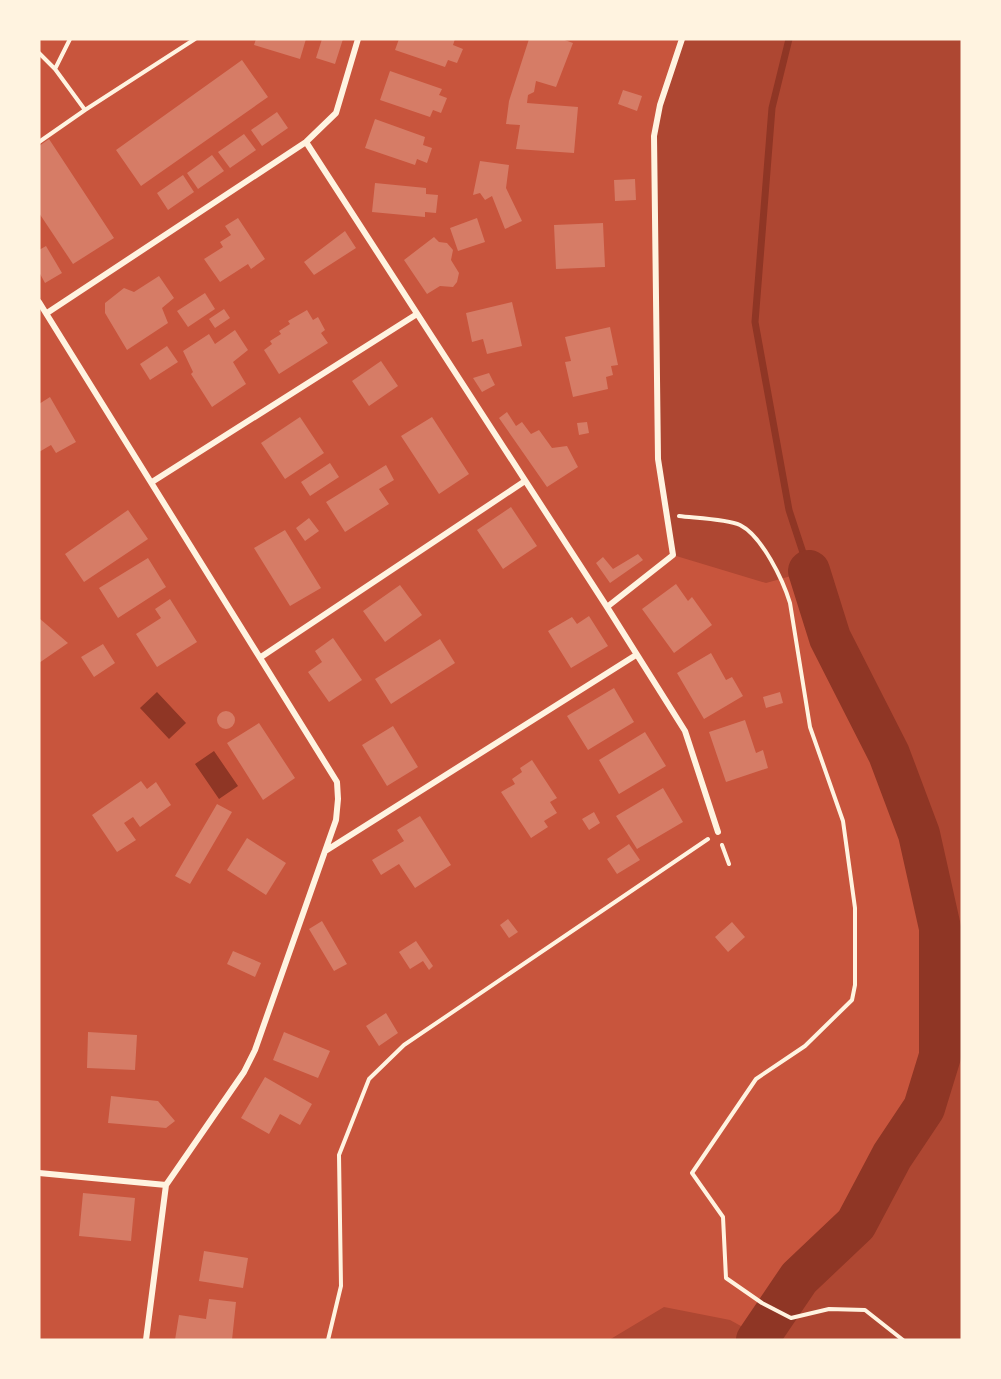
<svg xmlns="http://www.w3.org/2000/svg" width="1001" height="1379" font-family="'IBM Plex Sans',sans-serif">
<style>
.green{fill:#ae4732}
.water{fill:#8f3625}
.lines{fill:none;stroke-linecap:round;stroke-linejoin:round}
.stream{stroke:#8f3625;stroke-width:7}
.river{stroke:#8f3625;stroke-width:42}
.building{fill:#d67c66}
.path{stroke:#fff3e0;stroke-width:4}
.minor{stroke:#fff3e0;stroke-width:6}
</style>
<rect width="100%" height="100%" fill="#c8553d"/>
<path class="green" d="M682 39H962V1340H609L664 1307 730 1320 759 1336 799 1278 856 1224 892 1156 924 1108 940 1056V928L919 834 889 754 830 638 809 571 766 583 673 555 658 459 656 121Z"/>
<path class="water" d="M157 692 186 723 169 739 140 708Z
M214 751 238 786 219 799 195 764Z"/>
<g class="lines">
<path class="stream" d="M789 39 772 108 755 322 789 510 809 571"/>
<path class="river" d="M757 1340 799 1278 856 1224 892 1156 924 1108 940 1056V928L919 834 889 754 830 638 809 571"/>
</g>
<path class="building" d="M256 39H306L300 59 254 45Z
M322 39H343L335 64 316 58Z
M399 39H455L453 45 463 49 457 63 448 60 445 67 395 50Z
M529 39H562L573 43 556 87 536 81 534 92 528 95 527 103 578 107 574 153 516 149 520 125 506 124 509 101Z
M242 60 268 97 141 186 116 150Z
M390 71 442 89 439 95 447 98 441 113 433 110 430 117 380 100Z
M623 90 642 96 637 111 618 104Z
M277 112 288 128 262 146 251 130Z
M375 119 425 137 423 145 432 148 427 163 417 159 415 165 365 148Z
M244 134 256 150 230 168 218 152Z
M49 139 114 238 73 264 39 213V146Z
M212 155 224 171 198 189 187 173Z
M480 161 509 165 506 188 522 221 505 229 492 196 485 200 480 193 473 195Z
M183 175 194 192 168 210 157 193Z
M635 179 636 200 615 201 614 180Z
M375 183 426 188V194L438 195 436 213 425 212V217L372 212Z
M238 218 265 259 251 269 248 264 220 282 204 259 223 247 220 242 231 235 225 226Z
M477 218 485 242 458 251 450 228Z
M603 223 605 267 556 269 554 225Z
M345 231 356 248 314 275 304 262Z
M434 237 439 242 447 243 453 250 451 260 459 273 457 282 453 287 440 286 427 294 404 260Z
M46 246 62 273 45 283 39 272V250Z
M159 276 174 298 162 308 168 323 127 350 105 313V303L124 288 134 292Z
M205 293 215 309 188 327 177 311Z
M512 302 522 346 487 354 483 339 472 342 466 313Z
M224 309 230 318 215 328 209 319Z
M307 310 313 320 318 317 325 330 321 333 328 343 279 374 264 350 272 344 270 341 281 334 279 331 290 324 288 321Z
M610 327 618 365 611 366 613 375 606 377 608 389 573 397 565 362 571 361 565 337Z
M235 330 248 350 233 362 246 384 212 407 191 374 193 372 183 351 209 334 215 344Z
M167 346 178 362 150 380 140 364Z
M381 361 398 386 369 406 352 381Z
M489 373 495 385 482 392 473 378Z
M50 397 76 442 56 453 51 445 39 452V404Z
M507 412 516 426 522 422 531 434 539 430 552 448 567 446 578 467 547 487 499 418Z
M300 417 324 453 285 479 261 443Z
M432 417 469 474 439 494 401 436Z
M587 422 589 433 579 435 577 423Z
M330 463 339 477 310 496 301 482Z
M386 465 394 480 379 489 389 504 345 532 326 502Z
M511 507 537 546 503 569 477 530Z
M128 510 148 539 84 582 65 554Z
M309 518 319 531 305 541 296 528Z
M285 530 321 588 290 606 254 548Z
M638 554 643 560 610 583 596 563 603 557 613 569Z
M148 558 166 587 118 618 99 588Z
M676 584 688 601 692 597 712 625 674 653 642 609Z
M400 585 422 615 385 642 363 611Z
M170 599 197 642 157 667 136 634 161 618 155 609Z
M589 616 608 646 571 668 548 631 572 617 577 624Z
M39 618 68 643 39 663Z
M333 638 362 680 329 702 308 672 322 662 315 651Z
M440 639 455 663 391 704 375 679Z
M103 644 115 663 94 677 81 657Z
M711 653 726 680 732 677 743 696 704 719 677 673Z
M614 688 634 722 588 750 567 716Z
M780 692 783 703 766 708 763 697Z
M217 720a9 9 0 1 1 18 0a9 9 0 1 1-18 0Z
M745 720 756 753 763 750 768 768 726 782 709 732Z
M259 723 295 778 263 800 227 743Z
M393 726 418 767 387 786 362 745Z
M645 732 666 766 619 794 599 760Z
M532 760 557 798 550 802 557 813 544 821 548 827 531 838 501 792 515 784 512 779 522 772 520 768Z
M141 781 147 789 156 782 171 805 140 827 133 817 124 823 136 840 117 852 92 815Z
M663 788 683 822 637 849 616 816Z
M217 804 232 812 190 884 175 876Z
M594 812 600 823 589 830 582 819Z
M420 816 451 865 415 888 399 864 381 875 372 860 404 841 397 830Z
M247 838 286 863 266 895 227 870Z
M629 844 640 860 617 874 607 859Z
M508 919 518 932 509 938 500 925Z
M322 921 347 964 334 971 309 929Z
M732 922 745 937 728 952 715 937Z
M416 941 433 966 429 970 423 961 410 969 399 952Z
M233 951 261 963 255 977 227 964Z
M386 1013 398 1033 379 1046 366 1026Z
M88 1032 137 1035 135 1070 87 1068Z
M284 1032 330 1051 318 1078 273 1060Z
M265 1077 312 1104 300 1125 280 1114 269 1134 241 1118Z
M111 1096 158 1101 175 1121 166 1128 108 1123Z
M83 1193 135 1198 131 1241 79 1236Z
M204 1251 248 1258 243 1288 199 1281Z
M209 1299 236 1302 232 1340H175L179 1315 206 1319Z"/>
<g class="lines">
<path class="path" d="M39 53 55 69 85 110 39 142
M55 69 70 39
M85 110 195 39
M679 516C695 518 727 519 740 525 762 536 783 580 790 603L810 727 843 821 855 908V985L852 1000 805 1046 756 1079 692 1173 723 1217 726 1278 762 1303 791 1318 829 1309 865 1310 903 1340
M722 845 729 864
M328 1340 341 1286 339 1155 369 1079 404 1045 708 839"/>
<path class="minor" d="M306 142 607 607 685 731 718 832
M39 302 337 782 338 799 336 820 255 1050 244 1072 166 1185 146 1340
M47 313 306 142 336 113 358 39
M152 482 417 314
M607 607 673 555 658 459 654 136 660 105 682 39
M261 657 525 481
M327 850 636 655
M39 1173 166 1185"/>
</g>
<rect width="1001" height="1379" fill="none" stroke="#fff3e0" stroke-width="81"/>
</svg>
